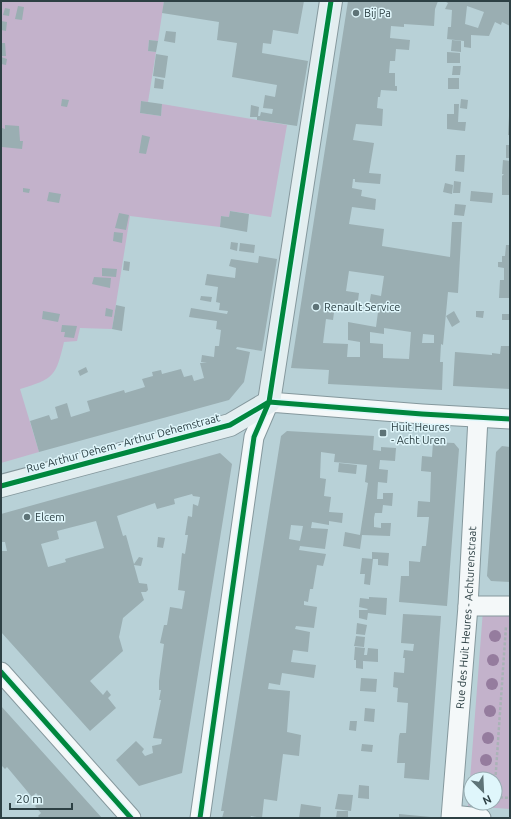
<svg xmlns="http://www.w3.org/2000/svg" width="511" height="819" font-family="Ubuntu,sans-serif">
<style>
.green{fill:#c3b2cb;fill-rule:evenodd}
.building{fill:#9aaeb2;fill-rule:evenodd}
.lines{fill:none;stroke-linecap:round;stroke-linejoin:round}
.street-casing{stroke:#85989d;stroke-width:21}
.secondary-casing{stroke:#85989d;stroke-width:24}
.path{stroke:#a9b3b6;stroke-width:2.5;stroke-dasharray:3 2;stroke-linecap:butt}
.street{stroke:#f4f8f9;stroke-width:19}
.secondary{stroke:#e3eef0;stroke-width:22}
.cycleway-casing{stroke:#dff6fb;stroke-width:8}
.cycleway{stroke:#00873e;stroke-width:5}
.tree{fill:#957c9e}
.poi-dot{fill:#5e7377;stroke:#dff6fb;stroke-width:1.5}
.labels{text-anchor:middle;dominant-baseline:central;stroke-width:3;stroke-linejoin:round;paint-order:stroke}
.poi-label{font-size:11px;fill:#2d4044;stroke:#dff6fb;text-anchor:start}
.street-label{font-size:11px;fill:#2d4044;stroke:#dff6fb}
</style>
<rect width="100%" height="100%" fill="#b8d1d7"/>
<path class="green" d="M1 1H164L158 41 149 40 148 51 156 52 148 102 141 101 140 113 161 116 162 104 287 125 271 217 230 211 229 217 221 216 220 227 130 216 112 329 80 328 77 341 64 342C56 376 54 379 20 389L39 452 1 463Z
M483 610 510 612V809L468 806ZM471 779H495V803H471Z"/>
<path class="building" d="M164 1H304L298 34 273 30 271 44 263 43 262 53 308 61 297 126 257 120V117H250L251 105 259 107 258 116H260L261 112 272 114 273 109 263 108 265 95 275 97 277 85 232 77 237 43 217 40 219 22 162 13Z
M348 1H438L435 9 434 26 404 24V27L391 26 390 38 410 40 409 50 396 49 395 61H390L389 73H395V86H397V91L381 90 380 97H378L377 108 383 109 382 126 356 124 353 140 374 143 369 173 381 174 380 184 355 182V179H353L352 188 362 190 361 196 376 199 375 210 352 207 349 224 384 229 382 246 450 257 452 222H462L458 293 448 292 443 345 441 344 440 362H443L442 390 328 384 329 370 291 368ZM349 271 384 276 381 296 371 294 368 311 378 312 376 327 348 322V340L360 342V357H347L348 344 323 343 326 319 333 320 335 305 357 308 359 293 346 291ZM384 328 411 332 409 359 383 358V344L370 343V332L384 334ZM423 334 434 335V343H422Z
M444 1H510V26L502 22 501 25 495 22 489 36 471 35V48L464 47V41L447 39 448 27H451L452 10 445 9 448 3ZM467 6 484 12 478 28 465 24Z
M18 6 24 7 22 20 15 19Z
M5 8 10 9 9 16 3 15Z
M1 21 7 22 6 31 1 30Z
M166 31 176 32 175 43 164 41Z
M149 40 158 41 156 52 148 51Z
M452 40 461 41V52L451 51Z
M1 43H5L6 56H1Z
M447 52 460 53V63H447Z
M156 54 168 56 165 78 153 76Z
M1 57 7 59 6 65 1 64Z
M453 66H461L460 75H452Z
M155 78 164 80 163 89 154 88Z
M448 78H459V89H448Z
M62 99 69 100 67 107 61 106Z
M461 99 468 100 467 109 460 108Z
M141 101 162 104 161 116 140 113Z
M454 104H459L458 122H466L465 131 447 129V114H454Z
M509 116H510V135H508Z
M5 125 19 126 20 141H23L22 149 2 147V128L5 129Z
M142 135 150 137 146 154 139 153Z
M506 145H510V158H506Z
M456 155H465L464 172 455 171Z
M503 160 510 161V195H502V176L504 174H502Z
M454 181 461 182 460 193H453Z
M445 183 453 185 452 194 443 192Z
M23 188 30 189 29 193 23 192Z
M471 191 493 193 492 203 470 201Z
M49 192 61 194 59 203 47 201Z
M455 204 466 205 464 216 454 215Z
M230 211 249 214 247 232 220 227 221 216 229 217Z
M119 213 129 215 126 230 115 228Z
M114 232 123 233 122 243 113 241Z
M231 242 238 243 237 251 230 249Z
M240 243 255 245 254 253 239 251Z
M506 245H510V298H499L500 280H504V268L498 267V262H502V256H505Z
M259 256 277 259 262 351 237 347 236 349 250 352 244 382 229 400 39 452 30 421 49 415 51 420 58 418 55 407 67 403 71 417 90 411 87 401 124 390 125 393 145 387 142 379 153 376 152 372 161 370 162 374 181 369 184 377 192 375 194 381 204 378 200 363H207L201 362 202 355 214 357 215 346H219L221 330 216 329 217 321 189 317 191 308 227 314 228 311 219 310 220 303 216 302 218 287 205 285 207 274 235 278 236 268 229 266 231 259 258 263Z
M124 261 130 262 129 271 123 270Z
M102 268 117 269 116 277 102 276Z
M94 277 111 278 110 288 92 284Z
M201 296 212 297 211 302 200 300Z
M116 305 125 307 122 331 112 329Z
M106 308 113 310 112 317 105 316Z
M43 311 60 314 58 322 42 319Z
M454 311 460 322 452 327 446 316Z
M476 311H484L483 318 476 317Z
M502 314H510V320H502Z
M62 325 77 326 74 338 64 337 65 332H61Z
M501 346H510V389L453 386 455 352 492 355V353L500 354Z
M86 367 88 372 80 376 78 371Z
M287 431 374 436 373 450 381 451V447L396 448 395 461 380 460 379 469 388 470 387 483 378 482 377 499H383V493H393L392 506 383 505 382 513H375L374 518V527L381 528V523H391L390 536 362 535 360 549 343 546 345 532 360 535 368 483 365 482 367 465 334 462 335 454 321 452 320 478 326 479 324 496 331 497 329 512 343 513 342 523 329 521V525L312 522 311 528 328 529 325 549 300 546 299 550 326 554 323 566 317 565 313 589H310L308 602 304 601V605L317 607 314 628 296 626 295 629 310 632 308 652 293 650 291 662 316 665 314 678 282 673 280 685 269 683 268 689 290 691 287 732 301 735 299 756 283 754 277 801 264 799 262 818 251 816 250 818H222L224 811H221L281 436ZM291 525 303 526 300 541 289 539Z
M433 442 454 443 459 449 447 606 399 602 401 576H409V561L420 562 422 546H426L429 517H417L418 501 430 502 431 472 421 471 422 456 432 457Z
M502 446 510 447V582L491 581 487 576 496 452Z
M220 453 232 464 182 773 139 786 116 760 136 741 144 749 142 752 145 756 153 753 152 746 161 744 162 739 153 738 161 700H159L161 690H159V681L164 644 160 643 164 625H167L170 607 182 609 185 591 178 590 182 553 185 554 188 535H185L188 516 192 517 193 504 198 506 200 497 193 496 192 494 174 499 175 504 157 509 155 503 117 516 123 536 126 535 134 564 139 557 143 558 141 566 134 565 139 583 147 584 148 590 146 592H141L144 600 123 618 119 637 123 651 90 681 103 695 107 690 111 695 108 698 116 708 90 731 1 632V551H7L5 542H1V514ZM96 521 104 548 65 559 66 562 48 567 41 544 59 539 57 531Z
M339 463 357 465 356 474 338 472Z
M158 537 165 538 163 548 157 547Z
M372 552 389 553 388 566 378 565V559H372Z
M362 558 373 559 370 585 364 584 365 574H360Z
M369 597 387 598 386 615 368 613 367 620 359 618V610H367L368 609 359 607 360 598 369 599Z
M403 614 441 616 429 780 404 778 405 763H397L399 736 400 733H406L408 703 397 702 398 688 393 687 394 672 404 673 405 658H403L404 650 413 651 414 644 401 643Z
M357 623 367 625 365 635 356 634Z
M356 636 365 637 364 647 354 646Z
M355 647 365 648 364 655H367L368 648 378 649V662L363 661V669L356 668V660H354Z
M361 678 377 679 376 692 360 691Z
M1 706 47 757 102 818H40L38 816 41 813 35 806 42 800 36 793 32 797 7 767 5 769 1 765Z
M365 708 375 709 374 722 364 721Z
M350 721H357L356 731 349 730Z
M362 744 373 745 372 752 361 751Z
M359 785 369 786V799L358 798Z
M338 794 353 795 351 811 335 809Z
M301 804 321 807 320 818H299Z
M337 811H348V818H336Z
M399 814 431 817V818H399Z"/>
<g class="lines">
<defs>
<g id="street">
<path d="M468 606H510"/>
<path d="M1 672 131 818"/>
<path d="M452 815 481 818"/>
<path d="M200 818 254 437 269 402 422 414 510 419"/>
<path id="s1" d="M451 818 468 606 478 418"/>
</g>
<path id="secondary" d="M1 486 230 425 269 402 331 1"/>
</defs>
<use href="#street" class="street-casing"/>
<use href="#secondary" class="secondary-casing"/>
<path class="path" d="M495 785 506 626
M495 797 510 798"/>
<use href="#street" class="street"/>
<use href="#secondary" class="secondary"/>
<defs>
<path id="cycleway" d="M269 402 422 414 510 419
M1 486 230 425 269 402
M1 672 131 818
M200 818 254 437 269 402 331 1"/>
</defs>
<use href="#cycleway" class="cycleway-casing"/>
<use href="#cycleway" class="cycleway"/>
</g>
<g class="tree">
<circle cx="495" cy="636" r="6"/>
<circle cx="493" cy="660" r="6"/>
<circle cx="492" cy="684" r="6"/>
<circle cx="490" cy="711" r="6"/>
<circle cx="488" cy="738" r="6"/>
<circle cx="486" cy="760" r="6"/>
</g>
<g class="poi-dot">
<circle cx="356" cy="13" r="4"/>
<circle cx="316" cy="307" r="4"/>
<rect x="379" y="429" width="8" height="8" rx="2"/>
<circle cx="27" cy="517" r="4"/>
</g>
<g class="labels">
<g class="poi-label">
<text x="364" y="13">Bij Pa</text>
<text x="324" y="307">Renault Service</text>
<text x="391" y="427">Huit Heures<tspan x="391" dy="13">- Acht Uren</tspan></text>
<text x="35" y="517">Elcem</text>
</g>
<g class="street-label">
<text transform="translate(123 443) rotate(-15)">Rue Arthur Dehem - Arthur Dehemstraat</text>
<text stroke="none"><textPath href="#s1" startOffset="201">Rue des Huit Heures - Achturenstraat</textPath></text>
</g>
</g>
<rect width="511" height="819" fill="none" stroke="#2d4044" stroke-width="4"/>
<g transform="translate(483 791) rotate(156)"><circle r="19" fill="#dff6fb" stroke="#98adb2"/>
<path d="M0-3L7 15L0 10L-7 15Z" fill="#5e7377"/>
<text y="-6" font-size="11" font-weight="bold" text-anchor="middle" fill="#2d4044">N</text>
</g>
<path d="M10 803v6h62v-6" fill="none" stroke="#2d4044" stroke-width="2"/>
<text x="16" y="803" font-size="12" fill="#2d4044" stroke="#dff6fb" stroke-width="3" paint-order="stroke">20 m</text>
</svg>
